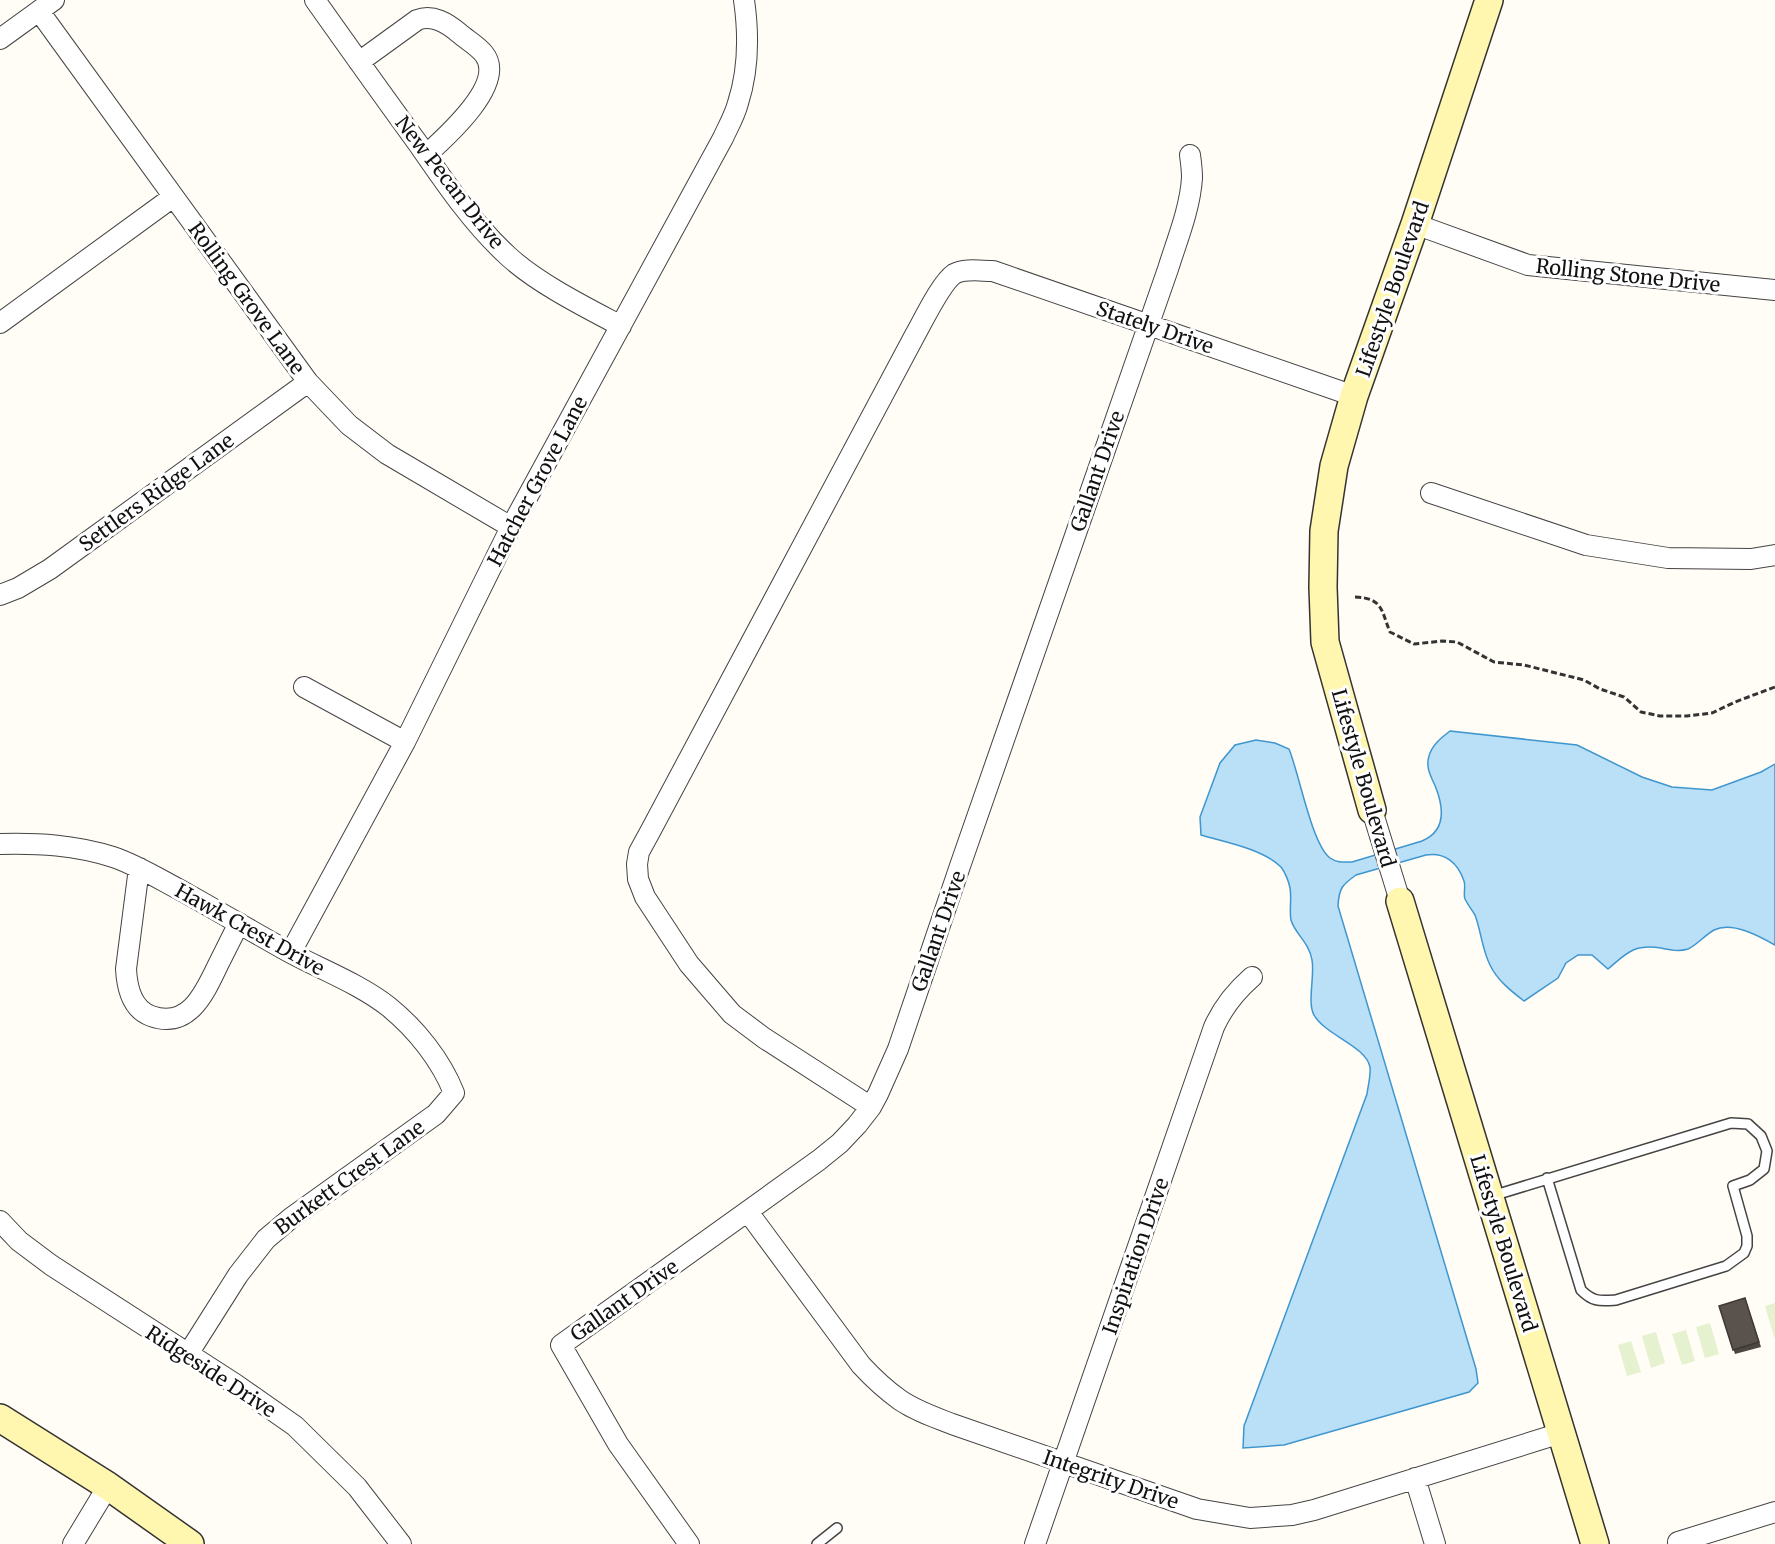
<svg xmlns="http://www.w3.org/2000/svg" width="1775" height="1544" font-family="Merriweather,serif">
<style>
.pitch{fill:#e6f2cf}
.water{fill:#b9e0f7;stroke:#3f96cf;stroke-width:1.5}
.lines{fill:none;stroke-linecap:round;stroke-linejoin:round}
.lane-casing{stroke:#444;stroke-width:12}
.street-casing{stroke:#444;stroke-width:22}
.secondary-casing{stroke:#333;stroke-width:30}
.path{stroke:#333;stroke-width:3;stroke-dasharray:6 3;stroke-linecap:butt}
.lane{stroke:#fff;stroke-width:9}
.street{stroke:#fff;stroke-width:20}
.secondary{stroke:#fff6b0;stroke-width:27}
.wall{fill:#4d4742}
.building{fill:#5a524d;stroke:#3f3936;stroke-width:1.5}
.labels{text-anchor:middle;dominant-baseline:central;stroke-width:6;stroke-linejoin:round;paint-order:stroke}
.street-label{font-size:20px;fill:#111;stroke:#fff}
</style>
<rect width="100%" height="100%" fill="#fffdf5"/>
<path class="pitch" d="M1775 1303V1337H1774L1765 1306Z
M1710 1323 1719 1354 1705 1358 1696 1327Z
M1686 1330 1695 1361 1682 1365 1672 1334Z
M1656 1332 1665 1363 1651 1368 1642 1336Z
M1631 1341 1641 1372 1627 1376 1618 1345Z"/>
<path class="water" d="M1450 731 1577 745 1642 777 1672 787 1712 790 1761 772 1775 764V945C1759 936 1732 921 1714 930 1705 935 1697 945 1688 949 1679 952 1670 950 1661 948 1633 944 1627 953 1608 969L1592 955H1578L1566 963 1558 978 1524 1001C1511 991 1497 980 1490 965 1482 949 1481 931 1475 915 1472 910 1468 905 1465 899 1463 894 1466 887 1464 881 1458 863 1445 852 1426 855L1356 875C1342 885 1339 888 1338 906L1476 1369 1478 1383 1469 1392 1284 1445 1243 1448 1244 1426 1367 1094C1368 1086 1371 1075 1370 1067 1366 1046 1325 1035 1314 1015 1307 1003 1315 975 1312 960 1309 942 1295 934 1291 920 1289 910 1292 899 1290 888 1289 882 1285 872 1281 867 1263 849 1225 842 1201 835L1200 817 1220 763 1235 745 1256 740 1275 743 1289 749C1299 773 1312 845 1330 858 1337 863 1344 862 1352 862L1422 841C1446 831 1444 809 1436 788 1432 778 1425 768 1429 756 1432 745 1441 738 1450 731Z"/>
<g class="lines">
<defs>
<path id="lane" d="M1492 1196 1731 1123 1748 1124 1761 1136 1767 1151 1764 1169 1750 1180 1733 1186 1747 1236V1246L1744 1253 1726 1266 1616 1300C1599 1301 1593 1302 1581 1290L1547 1178
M817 1544 837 1528"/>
<path id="street" d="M315 0C349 48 384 97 419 145 446 184 473 224 508 256 537 283 585 307 621 326
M39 11 308 382 349 425 387 454 511 527
M0 39 54 0
M359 62 417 20C433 14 447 23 459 33 467 40 478 46 484 54 507 83 446 137 426 155
M1415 224 1528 265 1775 290
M0 323 173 197
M1431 493 1586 545 1668 558 1751 559 1775 555
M0 595 18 588 50 569 308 382
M304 687 405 742
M1372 810 1400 901
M0 844C39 843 75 845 113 857 137 865 159 879 182 891 218 911 253 932 289 952 322 970 360 984 389 1007 416 1029 441 1060 454 1093L436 1114 291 1218 266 1239 238 1275 188 1354
M139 868 126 969C127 988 132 1009 151 1016 189 1030 205 992 218 965 225 951 232 937 239 923
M291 952 405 742 511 527 723 138C728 127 735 115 738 103 749 69 749 35 744 0
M871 1107 764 1038 732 1014 689 964 645 897 638 879 637 864 639 852 651 830 915 335C923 321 941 283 954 274 965 268 981 271 993 271L1354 396
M748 1212 861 1365C873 1378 886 1390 900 1400 916 1411 934 1417 952 1424L1197 1509 1250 1518 1292 1515 1314 1510 1561 1433
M0 1221 19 1241 51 1265 235 1384 295 1426 357 1487 401 1544
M1415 1478 1435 1544
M1678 1542 1775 1512
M73 1544 108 1486
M689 1544 618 1444 561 1345 819 1160 840 1143 857 1125 871 1107 878 1094 898 1049 960 866 1168 269C1177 240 1190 209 1192 178 1192 171 1191 162 1190 155
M1035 1544 1214 1027C1223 1007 1236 991 1252 977"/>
<path id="secondary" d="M1372 810 1325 642 1323 587 1324 531 1334 466 1354 396 1415 224 1489 0
M1400 901 1595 1544
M0 1418 108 1486 190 1544"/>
</defs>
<use href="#lane" class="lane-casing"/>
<use href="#street" class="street-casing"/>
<use href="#secondary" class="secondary-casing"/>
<path class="path" d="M1355 597C1383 598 1381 610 1390 632L1414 644 1442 641 1457 642 1494 662 1524 665 1584 680 1600 689 1624 697 1641 712 1660 716H1687L1712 713 1735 702 1775 687"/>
<use href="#lane" class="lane"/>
<use href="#street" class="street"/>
<use href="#secondary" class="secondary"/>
</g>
<path class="wall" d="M1745 1298 1761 1347 1735 1354 1719 1306Z"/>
<path class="building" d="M1745 1298 1759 1342 1733 1350 1719 1306Z"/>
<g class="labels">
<g class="street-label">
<text transform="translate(450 182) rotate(52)">New Pecan Drive</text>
<text transform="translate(1628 275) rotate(6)">Rolling Stone Drive</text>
<text transform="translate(1392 289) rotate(-71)">Lifestyle Boulevard</text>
<text transform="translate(247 298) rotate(54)">Rolling Grove Lane</text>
<text transform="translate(1155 327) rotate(19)">Stately Drive</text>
<text transform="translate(1097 471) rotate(-71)">Gallant Drive</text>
<text transform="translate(537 481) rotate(-62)">Hatcher Grove Lane</text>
<text transform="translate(156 492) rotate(-36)">Settlers Ridge Lane</text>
<text transform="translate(1364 778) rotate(74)">Lifestyle Boulevard</text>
<text transform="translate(250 929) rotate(29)">Hawk Crest Drive</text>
<text transform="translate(938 931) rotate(-71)">Gallant Drive</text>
<text transform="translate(349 1177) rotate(-36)">Burkett Crest Lane</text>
<text transform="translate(1504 1243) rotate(73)">Lifestyle Boulevard</text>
<text transform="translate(1135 1256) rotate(-71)">Inspiration Drive</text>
<text transform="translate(624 1300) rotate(-35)">Gallant Drive</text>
<text transform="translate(211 1371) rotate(33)">Ridgeside Drive</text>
<text transform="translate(1111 1479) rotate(19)">Integrity Drive</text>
</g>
</g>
</svg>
